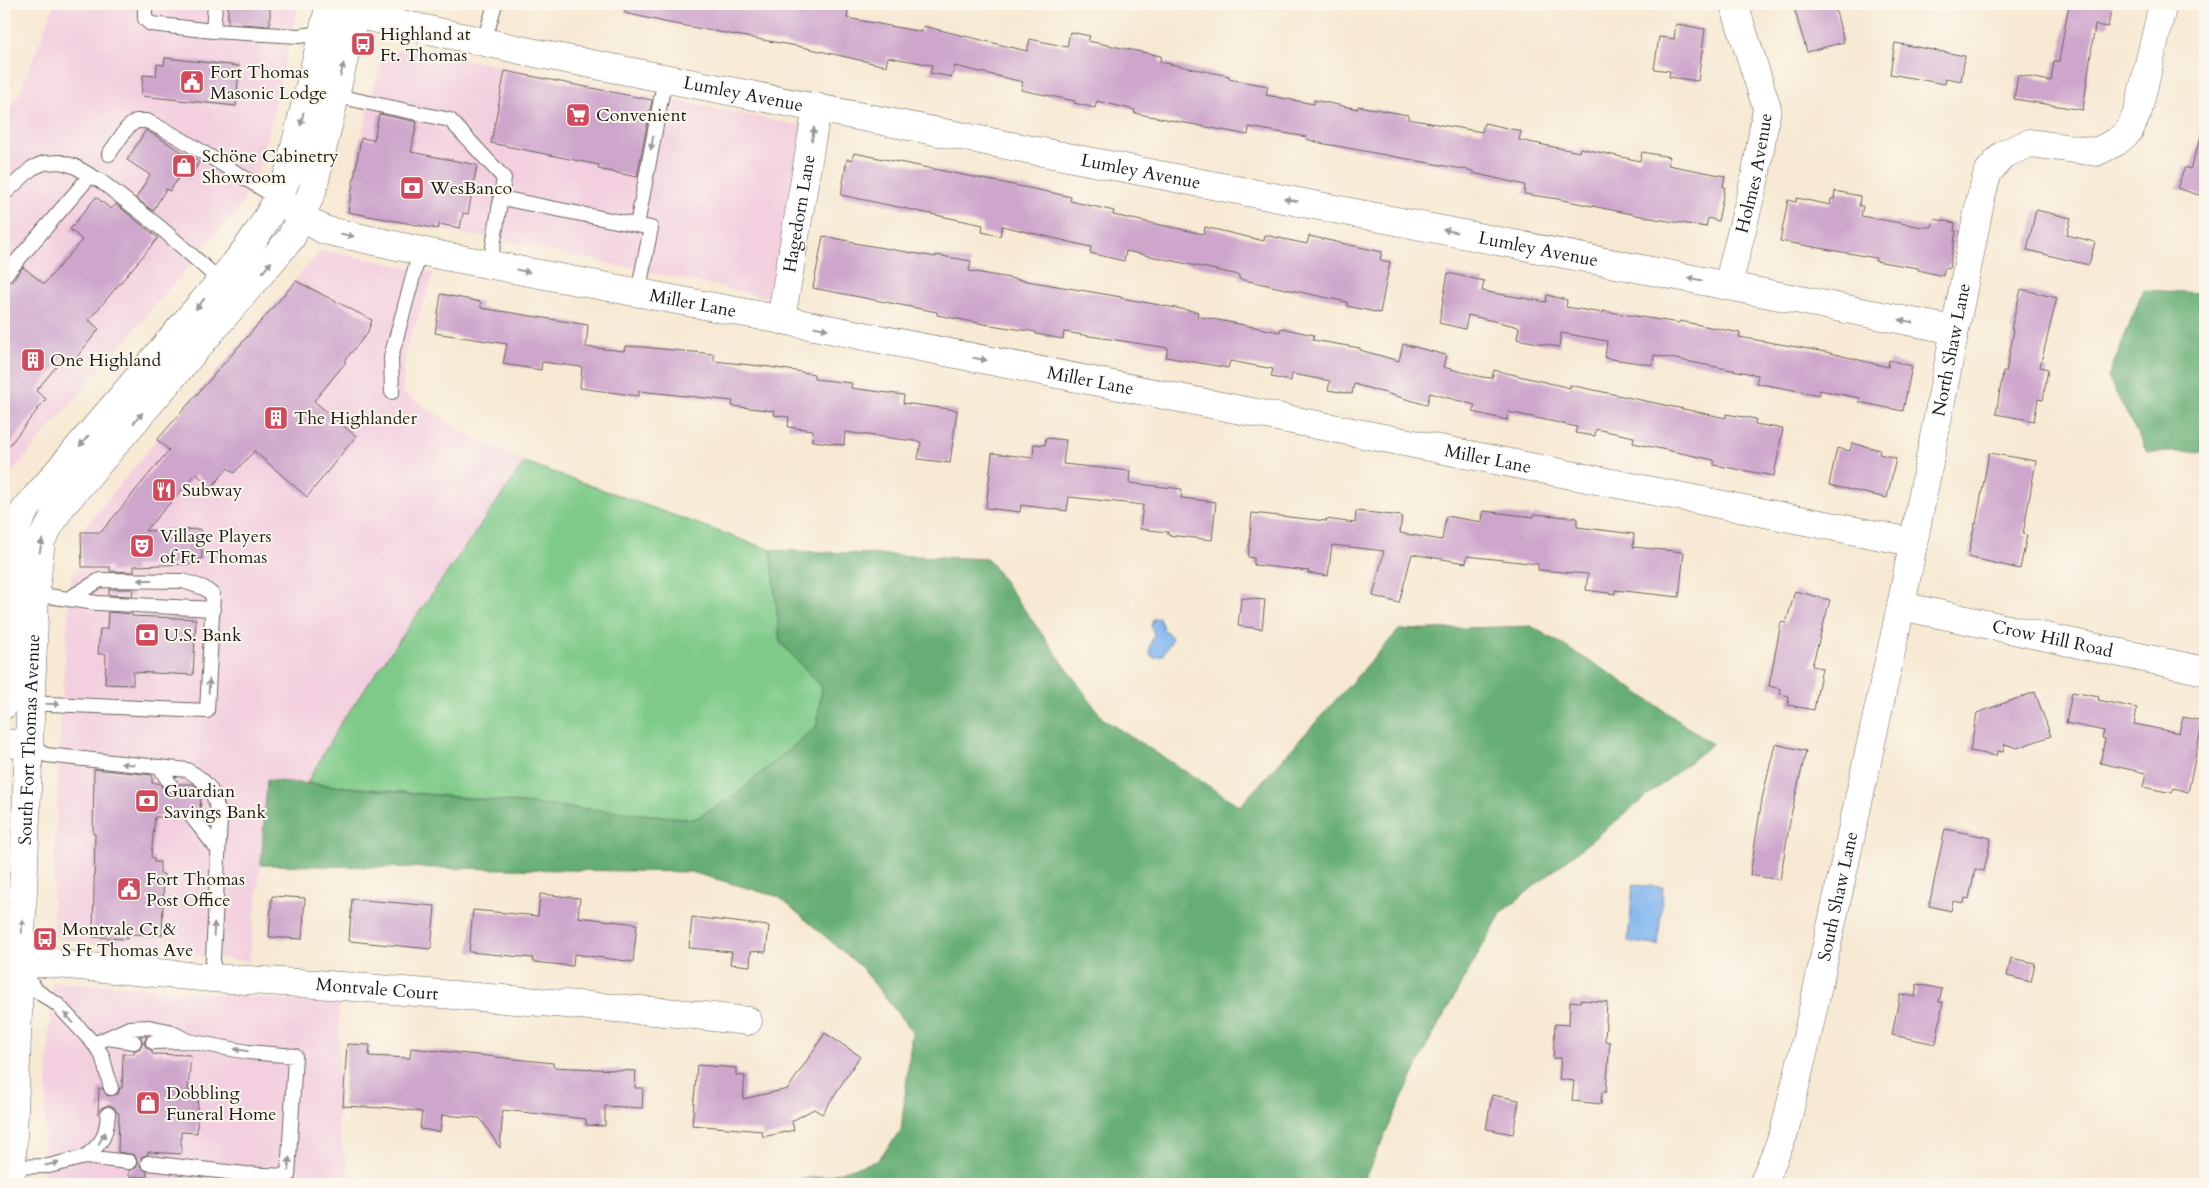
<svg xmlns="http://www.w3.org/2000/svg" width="2209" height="1188" font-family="Cardo,serif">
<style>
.built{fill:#f3cfdf}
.green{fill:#7eca88;stroke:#4d7352}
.forest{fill:#66ae74;stroke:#416548}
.water{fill:#81b6ef;stroke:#4e6986}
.building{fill:#cea6cc}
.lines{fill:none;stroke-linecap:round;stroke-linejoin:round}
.lane-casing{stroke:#69645c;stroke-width:16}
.street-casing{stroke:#69645c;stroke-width:29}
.secondary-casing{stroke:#69645c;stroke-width:29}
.lane{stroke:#fff;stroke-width:14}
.street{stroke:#fff;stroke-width:28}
.secondary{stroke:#fff;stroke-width:28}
.oneway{fill:#999}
.labels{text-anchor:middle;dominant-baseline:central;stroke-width:4;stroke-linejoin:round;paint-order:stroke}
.poi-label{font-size:18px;fill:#1c1c1c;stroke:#fbf7ec;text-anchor:start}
.street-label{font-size:18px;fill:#1c1c1c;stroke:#fbf7ec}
</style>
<rect width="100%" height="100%" fill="#fbf7ec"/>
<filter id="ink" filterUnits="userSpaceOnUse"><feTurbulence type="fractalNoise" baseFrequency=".02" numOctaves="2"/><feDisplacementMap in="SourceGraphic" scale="10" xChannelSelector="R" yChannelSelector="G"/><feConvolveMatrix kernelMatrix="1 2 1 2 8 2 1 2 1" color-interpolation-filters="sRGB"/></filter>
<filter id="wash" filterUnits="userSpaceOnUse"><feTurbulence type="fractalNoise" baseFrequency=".0096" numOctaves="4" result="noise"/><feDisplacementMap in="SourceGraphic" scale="20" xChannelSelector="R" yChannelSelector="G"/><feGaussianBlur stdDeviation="1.12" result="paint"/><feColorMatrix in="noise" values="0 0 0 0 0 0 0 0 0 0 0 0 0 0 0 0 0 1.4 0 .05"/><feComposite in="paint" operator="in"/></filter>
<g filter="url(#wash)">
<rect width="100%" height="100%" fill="#f7e9d3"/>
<path class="built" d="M55 4H299L259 169 242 204 4 481V118L17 98Z
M406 48 803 126 772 298 504 241 348 212 361 138 379 69 383 61 393 53Z
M321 250 434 273 406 350 402 392 464 432 525 462 397 642 340 724 307 783 267 780 261 865 249 961 115 947 55 937 52 911 61 716 71 576 82 567 81 532 157 440Z
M52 982 131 986 339 1005 338 1128 352 1184H42Z"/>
<path class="green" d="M525 462 771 550 780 642 822 687 817 726 734 796 695 819 307 783 340 724Z"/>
<path class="forest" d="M2143 290 2205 293V452H2147L2108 378Z
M771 550 988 559 1103 719 1240 806 1399 630 1531 626 1611 674 1712 744 1502 912 1428 1043 1362 1184H739L827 1176 877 1161 901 1131 912 1032 862 968 779 897 691 872 261 865 267 780 695 819 734 796 817 726 822 687 780 642Z"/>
<path class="water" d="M1159 618 1163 628 1172 638C1171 645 1165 648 1163 655L1155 658 1150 655V645L1154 634 1151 627 1153 619Z
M1633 885 1663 887 1658 945 1628 942Z"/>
<g id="blocks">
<path class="building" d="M228 4H270V26L228 23Z
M625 4H849L847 18 922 32 923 26 1027 51 1030 39 1067 47 1070 32 1090 36 1088 41 1161 56 1160 62 1229 76V79L1268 86 1266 95 1314 104V100L1358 109V106L1408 115V119L1482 132 1484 123 1521 131 1519 140 1579 152 1580 148 1640 161 1642 152 1670 157 1668 165 1725 176 1723 187H1725L1718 221 1708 218 1706 227 1656 219 1558 199 1524 194 1525 185 1473 173V171L1320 143 1306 139 1307 137 1249 127 1248 135 1134 113 1135 110 1097 101 1095 108 1074 103 1075 101 1021 90 1023 82 955 66 952 77 930 73 932 65 888 57 886 66 802 47 669 23 625 13Z
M1793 4H1834L1844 42 1807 52Z
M2069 4H2112L2108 27 2095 25 2083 110 2014 99 2018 75 2051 81 2054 61H2059Z
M1676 24 1705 29 1698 81 1669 77 1670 71 1654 69 1659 37 1674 39Z
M1895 43 1965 56 1961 81 1946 78 1945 84 1890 74Z
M165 58 239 66 236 106 141 96 143 75 156 76 157 64 164 65Z
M505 71 652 100 637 177 598 169 599 165 491 143Z
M379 114 417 122 411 152 477 165 468 214 463 213 460 228 439 224 438 229 348 212 361 138 374 140Z
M146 130 199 162 189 179 181 174 170 191 166 189 153 211 136 198 150 175 127 160Z
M2202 134 2205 135V197L2177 188 2185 167 2190 169Z
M854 153 1058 194 1071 197 1070 201 1114 211 1113 215 1204 234 1205 227 1264 241 1265 235 1307 244 1309 236 1382 252 1380 260 1390 262 1380 313 1347 306V302L1239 279V275L1197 266 1126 251 1124 261 1090 253 1091 247 1002 226 1000 236 982 232 983 225 841 195 847 159 852 160Z
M1835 191 1860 196 1859 206H1863L1861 216 1923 227H1932L1934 219 1955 223 1954 231H1956L1949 269 1945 268 1943 276 1918 270V268L1875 261 1876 258 1780 241 1788 200 1796 202 1797 198 1830 205 1831 199H1834Z
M96 197 111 209 116 204 158 238 89 320 99 329 72 363 64 357 36 391 46 399 4 452V292L23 267 44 284 82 240 70 229Z
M2036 210 2071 218 2067 235 2095 242 2089 265 2027 250Z
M823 236 854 242V243L936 257V255L971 261 969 271 1121 297V298L1198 312 1197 316 1280 332 1281 328 1314 335 1313 340 1360 348V350L1399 361 1403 344 1446 355 1443 367 1482 377 1492 378 1494 370 1570 388V385L1726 418V414L1756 419 1755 424 1783 429 1774 476 1714 465V460L1633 443 1634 437 1596 429 1595 436 1575 433 1577 427 1509 412 1507 420 1473 412 1475 405 1430 393 1427 405 1354 384 1352 394 1328 390 1330 381 1292 374 1291 381 1271 377 1273 369 1230 361 1228 368 1166 357 1168 348 1064 332 1063 339 1036 334V332L984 324 937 315V312L813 288Z
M1448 273 1484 281 1482 291 1546 302 1547 295 1567 300 1566 307 1603 313V311L1679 323 1680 321 1740 333 1739 337 1826 352 1888 367 1889 360 1912 366 1903 411 1859 402 1860 398 1819 390V395L1756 383 1758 375 1654 355 1653 365 1605 358 1607 341 1561 333 1559 347 1517 339 1519 327 1468 315 1465 329 1439 323Z
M296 281 372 320 367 334 344 361 346 362 314 401 356 436 307 497 254 451 234 473 228 468 212 487 196 474 145 531 201 529 202 559H193V564L134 566V572L110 571V567H82L81 532H101L169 450 157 440Z
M2021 289 2057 298 2040 367 2048 369 2043 400 2038 399 2034 421 1996 414 2003 372H2006L2014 330 2011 329Z
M441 294 481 302V308L588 325 586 347 624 351 625 346 643 347 714 354V361L770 367 814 374V379L852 383 851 388 904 395 903 403 957 410 950 463 918 459 921 442 845 432 844 445 812 441 813 430 788 427 789 417 774 415 775 411 732 406 733 401 639 391V396L580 388 582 367 542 362 541 370 503 364 507 344 435 333Z
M1046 438 1066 440 1063 464 1130 471 1129 483 1182 489 1181 498 1216 502 1212 540 1168 535V532L1140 529 1143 505 1069 497 1067 511 1021 505 1020 512 986 508 992 453 1033 458 1034 444 1045 445Z
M1852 443 1880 450 1879 454 1896 458 1887 498 1829 485 1837 448 1850 451Z
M1989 453 2036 461 2023 534 2027 535 2020 569 1968 557 1975 523 1976 524Z
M1356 511 1402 516 1400 533 1442 540 1446 516 1482 522 1483 511 1534 517V514L1577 518V527L1634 534 1633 547 1684 552 1679 597 1615 590V594L1586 590 1588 574 1538 570V564L1467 556 1466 563 1412 554 1399 603 1373 596 1384 551 1332 545 1328 576 1308 573 1309 571 1254 565V558L1248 557 1252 513 1326 521V519L1355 523Z
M109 589H133L132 596 109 595Z
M1795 591 1830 600 1812 666 1822 668 1814 710 1788 705 1789 696 1780 694 1781 689 1769 686 1781 622 1786 623Z
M1241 598 1265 600 1262 629 1238 626Z
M108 612 132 614V616L196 619 193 675 133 672V685L105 684 106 654H98L100 629H107Z
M2035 692 2051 736 2017 748 2005 744 2003 752 1997 751 1996 756 1970 751 1977 713Z
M2072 692 2099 697 2098 700 2137 708 2134 724 2179 733 2183 717 2203 721 2188 792 2174 788 2172 793 2143 787 2146 773 2100 763 2105 739 2102 738 2104 731 2066 723Z
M1775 744 1806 751 1791 815 1780 880 1750 875 1762 799Z
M94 769 152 775V783H159L165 791 170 793 175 791 179 784H193L201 791 200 814 191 808 186 810 183 817H155L151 857 154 858V862H160V874H164L162 935 127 934V939L93 937 95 834H93Z
M1945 829 1991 838 1984 871 1975 869 1969 899 1965 898 1964 903 1953 901 1951 911 1929 906Z
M540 894 580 898 578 917 637 924 633 962 574 954 573 966 533 962V958L469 952 473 910 538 916Z
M272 896 305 898 302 939 269 937Z
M352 899 435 906 431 949 349 941Z
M692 917 769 926 766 952 751 951 750 966 730 964 732 952 689 948Z
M2011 958 2035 963 2031 982 2007 976Z
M1917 984 1942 989 1939 1002H1943L1936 1044 1892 1035 1900 994 1915 997Z
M1580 1000 1607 1002 1605 1041 1610 1042 1606 1092H1602L1601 1104 1572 1101 1574 1081 1559 1079 1561 1058H1553L1555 1024 1569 1025 1570 1001 1580 1002Z
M825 1033 860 1056 822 1114 814 1109 792 1121 794 1130 763 1137 762 1131 692 1125 697 1065 736 1068V1075L745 1076 743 1099 788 1089Z
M140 1036H147L144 1043 146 1047 152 1051V1054L191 1055 188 1090 198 1092 197 1133 181 1132V1154L148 1152V1154L141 1157 140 1166 147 1172V1177L129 1176V1171L136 1168 138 1162 134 1155 118 1152 119 1113H117L114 1107 108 1105 101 1108 98 1114 99 1088H102L108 1096 118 1094 120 1088H122L123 1054H134V1051L140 1048 143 1043Z
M347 1044 370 1045 369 1056 410 1058 411 1048 553 1063V1067L636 1071 635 1088H643L642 1108 605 1106V1126L586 1125V1119L503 1110 500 1148 480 1118 442 1115 440 1132 420 1129 422 1112 383 1107V1108L343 1106Z
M1492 1095 1519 1100 1513 1134 1486 1129Z"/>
</g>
</g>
<g filter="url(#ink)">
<use href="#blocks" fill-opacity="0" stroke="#69645c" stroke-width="1"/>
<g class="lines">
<defs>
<path id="lane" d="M145 4V19L151 24 213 31
M215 4 213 31 298 36 322 33
M484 42 495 4
M332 95 450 120 504 178 490 265
M109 154 127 128 136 121H147L176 136 279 199
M4 194 32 168 44 163 60 162 74 166 102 182 162 229 225 285
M501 198 651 228 638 293
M637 225 665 78
M4 276 90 176
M392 392 391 357 420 251
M68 599 97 603 213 609
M27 703 207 711 213 595 204 588 183 581 100 580 68 599 35 594
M28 745 46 755 187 770C211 783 214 793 220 818L212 978
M160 767 170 784
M192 817 218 850
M22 970 37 991 58 1005 94 1044 102 1055 111 1088
M108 1038 134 1042
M153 1042 187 1041
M94 1044 129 1028 149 1027 169 1031 188 1041 248 1052 295 1056 288 1176 245 1174 148 1163
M85 1157C103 1142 106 1137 108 1114
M7 1167 49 1166 85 1157 129 1162"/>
<g id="street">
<path id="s1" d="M332 9 535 53 1954 330"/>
<path id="s2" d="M279 199 302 217 324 230 444 256 788 321 1912 542"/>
<path id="s3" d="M1728 285 1755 178 1767 108 1734 4"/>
<path id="s4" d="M781 320 817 107"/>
<path id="s5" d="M1901 606 2205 671"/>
<path d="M4 743 28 745"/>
<path id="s6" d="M4 965 46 963 212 978 316 984 677 1013 748 1021"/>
<path id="s7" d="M1763 1184 1784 1133 1806 1041 1901 606 1981 197 1988 172 2004 154 2030 143 2096 152 2116 142 2129 131 2138 111 2163 4"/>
</g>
<g id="secondary">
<path d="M4 705 9 585 17 526 25 510C76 450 128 390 179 330 219 282 266 235 288 175L330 4"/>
<path id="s8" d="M11 1184 35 594 41 540 61 507 291 238 312 192 357 4"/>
</g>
</defs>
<use href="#lane" class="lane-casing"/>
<use href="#street" class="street-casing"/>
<use href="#secondary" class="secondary-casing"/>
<use href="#lane" class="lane"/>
<use href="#street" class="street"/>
<use href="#secondary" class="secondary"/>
</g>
<defs><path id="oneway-solid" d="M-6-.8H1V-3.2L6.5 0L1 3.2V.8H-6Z" transform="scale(1.25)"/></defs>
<g class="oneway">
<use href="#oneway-solid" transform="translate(342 70) rotate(-76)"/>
<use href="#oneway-solid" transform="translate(302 119) rotate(103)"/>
<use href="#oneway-solid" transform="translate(813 134) rotate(-81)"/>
<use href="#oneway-solid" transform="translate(652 143) rotate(101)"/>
<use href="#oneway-solid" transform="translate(1291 200) rotate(-169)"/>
<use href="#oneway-solid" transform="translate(1450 231) rotate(-168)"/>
<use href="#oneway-solid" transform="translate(347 235) rotate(12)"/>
<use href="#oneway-solid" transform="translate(267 267) rotate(-50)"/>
<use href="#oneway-solid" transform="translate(523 271) rotate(11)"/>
<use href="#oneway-solid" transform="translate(1695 279) rotate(-169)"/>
<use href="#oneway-solid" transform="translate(200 304) rotate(130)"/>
<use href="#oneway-solid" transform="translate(1906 321) rotate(-169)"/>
<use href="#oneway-solid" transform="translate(821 328) rotate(11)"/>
<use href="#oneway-solid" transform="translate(980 359) rotate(10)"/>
<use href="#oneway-solid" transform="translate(138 418) rotate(-49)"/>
<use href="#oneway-solid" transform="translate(84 441) rotate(130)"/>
<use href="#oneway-solid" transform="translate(41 546) rotate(-79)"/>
<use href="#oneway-solid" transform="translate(145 580) rotate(-180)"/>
<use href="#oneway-solid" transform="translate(209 686) rotate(-87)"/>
<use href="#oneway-solid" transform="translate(53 704) rotate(2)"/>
<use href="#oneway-solid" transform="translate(128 764) rotate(-174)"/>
<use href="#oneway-solid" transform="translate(22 926) rotate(-87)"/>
<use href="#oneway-solid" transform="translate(214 929) rotate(-87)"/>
<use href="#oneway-solid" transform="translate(69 1018) rotate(-132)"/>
<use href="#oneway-solid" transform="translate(241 1050) rotate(-171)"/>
<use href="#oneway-solid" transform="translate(102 1138) rotate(-60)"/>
<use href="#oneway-solid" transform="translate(52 1164) rotate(-11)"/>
<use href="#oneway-solid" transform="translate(289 1164) rotate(-87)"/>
</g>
</g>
<defs>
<symbol id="bus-square" viewBox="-11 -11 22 22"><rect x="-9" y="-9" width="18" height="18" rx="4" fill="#d1495b" stroke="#fbf7ec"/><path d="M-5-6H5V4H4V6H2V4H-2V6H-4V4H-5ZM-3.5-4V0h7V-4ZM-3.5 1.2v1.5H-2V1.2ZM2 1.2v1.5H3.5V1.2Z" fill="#fff"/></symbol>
<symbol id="civic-square" viewBox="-11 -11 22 22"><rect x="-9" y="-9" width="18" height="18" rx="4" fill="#d1495b" stroke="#fbf7ec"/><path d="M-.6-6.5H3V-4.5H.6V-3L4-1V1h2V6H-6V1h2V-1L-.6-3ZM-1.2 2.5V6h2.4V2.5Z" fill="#fff"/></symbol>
<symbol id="supermarket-square" viewBox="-11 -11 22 22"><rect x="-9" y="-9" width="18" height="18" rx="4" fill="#d1495b" stroke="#fbf7ec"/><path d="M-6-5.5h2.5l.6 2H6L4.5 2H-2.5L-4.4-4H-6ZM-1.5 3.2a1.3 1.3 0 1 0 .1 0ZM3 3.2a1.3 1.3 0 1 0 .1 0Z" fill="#fff"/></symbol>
<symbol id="shop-square" viewBox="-11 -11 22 22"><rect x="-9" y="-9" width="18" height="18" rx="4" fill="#d1495b" stroke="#fbf7ec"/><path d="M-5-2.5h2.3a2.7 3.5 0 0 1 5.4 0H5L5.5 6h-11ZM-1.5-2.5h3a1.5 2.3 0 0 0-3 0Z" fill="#fff"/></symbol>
<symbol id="bank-square" viewBox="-11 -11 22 22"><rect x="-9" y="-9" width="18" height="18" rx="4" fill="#d1495b" stroke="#fbf7ec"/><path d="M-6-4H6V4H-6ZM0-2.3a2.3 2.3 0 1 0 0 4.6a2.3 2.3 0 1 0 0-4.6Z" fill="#fff"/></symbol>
<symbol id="building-square" viewBox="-11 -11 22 22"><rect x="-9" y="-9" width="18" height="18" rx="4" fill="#d1495b" stroke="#fbf7ec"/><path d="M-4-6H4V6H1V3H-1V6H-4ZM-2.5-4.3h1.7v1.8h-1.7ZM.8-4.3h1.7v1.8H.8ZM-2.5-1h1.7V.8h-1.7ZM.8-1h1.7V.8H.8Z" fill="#fff"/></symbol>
<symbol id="restaurant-square" viewBox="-11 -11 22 22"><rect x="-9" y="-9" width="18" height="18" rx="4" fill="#d1495b" stroke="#fbf7ec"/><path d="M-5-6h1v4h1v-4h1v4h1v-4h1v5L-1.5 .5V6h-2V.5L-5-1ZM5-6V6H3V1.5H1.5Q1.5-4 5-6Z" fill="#fff"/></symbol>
<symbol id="theatre-square" viewBox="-11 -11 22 22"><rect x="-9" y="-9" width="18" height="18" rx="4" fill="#d1495b" stroke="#fbf7ec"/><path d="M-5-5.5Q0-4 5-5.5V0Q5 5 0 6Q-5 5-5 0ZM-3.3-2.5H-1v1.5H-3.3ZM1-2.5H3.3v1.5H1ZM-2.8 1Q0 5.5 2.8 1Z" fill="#fff"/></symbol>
</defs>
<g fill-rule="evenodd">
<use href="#bus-square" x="349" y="30" width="28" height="28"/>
<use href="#civic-square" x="178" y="68" width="28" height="28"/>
<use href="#supermarket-square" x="564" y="101" width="28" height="28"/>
<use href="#shop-square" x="170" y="152" width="28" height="28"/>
<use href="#bank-square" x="398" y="174" width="28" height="28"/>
<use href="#building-square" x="19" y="346" width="28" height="28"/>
<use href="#building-square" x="262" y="404" width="28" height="28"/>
<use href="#restaurant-square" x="150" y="476" width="28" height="28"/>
<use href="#theatre-square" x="128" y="532" width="28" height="28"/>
<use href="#bank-square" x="133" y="621" width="28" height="28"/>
<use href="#bank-square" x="133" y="787" width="28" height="28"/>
<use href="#civic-square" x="115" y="875" width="28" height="28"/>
<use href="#bus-square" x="31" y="925" width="28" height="28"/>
<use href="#shop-square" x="134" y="1089" width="28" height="28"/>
</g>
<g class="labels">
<g class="poi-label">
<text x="380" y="34">Highland at<tspan x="380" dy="21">Ft. Thomas</tspan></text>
<text x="210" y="72">Fort Thomas<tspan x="210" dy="21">Masonic Lodge</tspan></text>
<text x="596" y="115">Convenient</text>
<text x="202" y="156">Schöne Cabinetry<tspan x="202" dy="21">Showroom</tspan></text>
<text x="430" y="188">WesBanco</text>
<text x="50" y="360">One Highland</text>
<text x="294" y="418">The Highlander</text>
<text x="182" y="490">Subway</text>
<text x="160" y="536">Village Players<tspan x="160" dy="21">of Ft. Thomas</tspan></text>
<text x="164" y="635">U.S. Bank</text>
<text x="164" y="791">Guardian<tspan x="164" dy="21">Savings Bank</tspan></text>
<text x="146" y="879">Fort Thomas<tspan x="146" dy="21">Post Office</tspan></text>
<text x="62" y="929">Montvale Ct &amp;<tspan x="62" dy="21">S Ft Thomas Ave</tspan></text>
<text x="166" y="1093">Dobbling<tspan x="166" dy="21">Funeral Home</tspan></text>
</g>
<g class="street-label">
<text stroke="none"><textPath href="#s1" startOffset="420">Lumley Avenue</textPath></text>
<text stroke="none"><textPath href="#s1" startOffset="825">Lumley Avenue</textPath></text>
<text stroke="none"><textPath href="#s3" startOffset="115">Holmes Avenue</textPath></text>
<text stroke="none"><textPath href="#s4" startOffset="108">Hagedorn Lane</textPath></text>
<text stroke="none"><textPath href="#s1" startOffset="1230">Lumley Avenue</textPath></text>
<text stroke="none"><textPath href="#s2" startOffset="431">Miller Lane</textPath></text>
<text stroke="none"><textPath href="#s7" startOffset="856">North Shaw Lane</textPath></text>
<text stroke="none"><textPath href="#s2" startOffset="836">Miller Lane</textPath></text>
<text stroke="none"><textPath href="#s2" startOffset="1241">Miller Lane</textPath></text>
<text stroke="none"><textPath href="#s5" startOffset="155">Crow Hill Road</textPath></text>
<text stroke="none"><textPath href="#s8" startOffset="445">South Fort Thomas Avenue</textPath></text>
<text stroke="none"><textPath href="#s7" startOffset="298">South Shaw Lane</textPath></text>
<text stroke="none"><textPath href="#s6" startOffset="374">Montvale Court</textPath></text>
</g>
</g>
<rect width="2209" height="1188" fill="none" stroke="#fbf7ec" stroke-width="20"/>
</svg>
